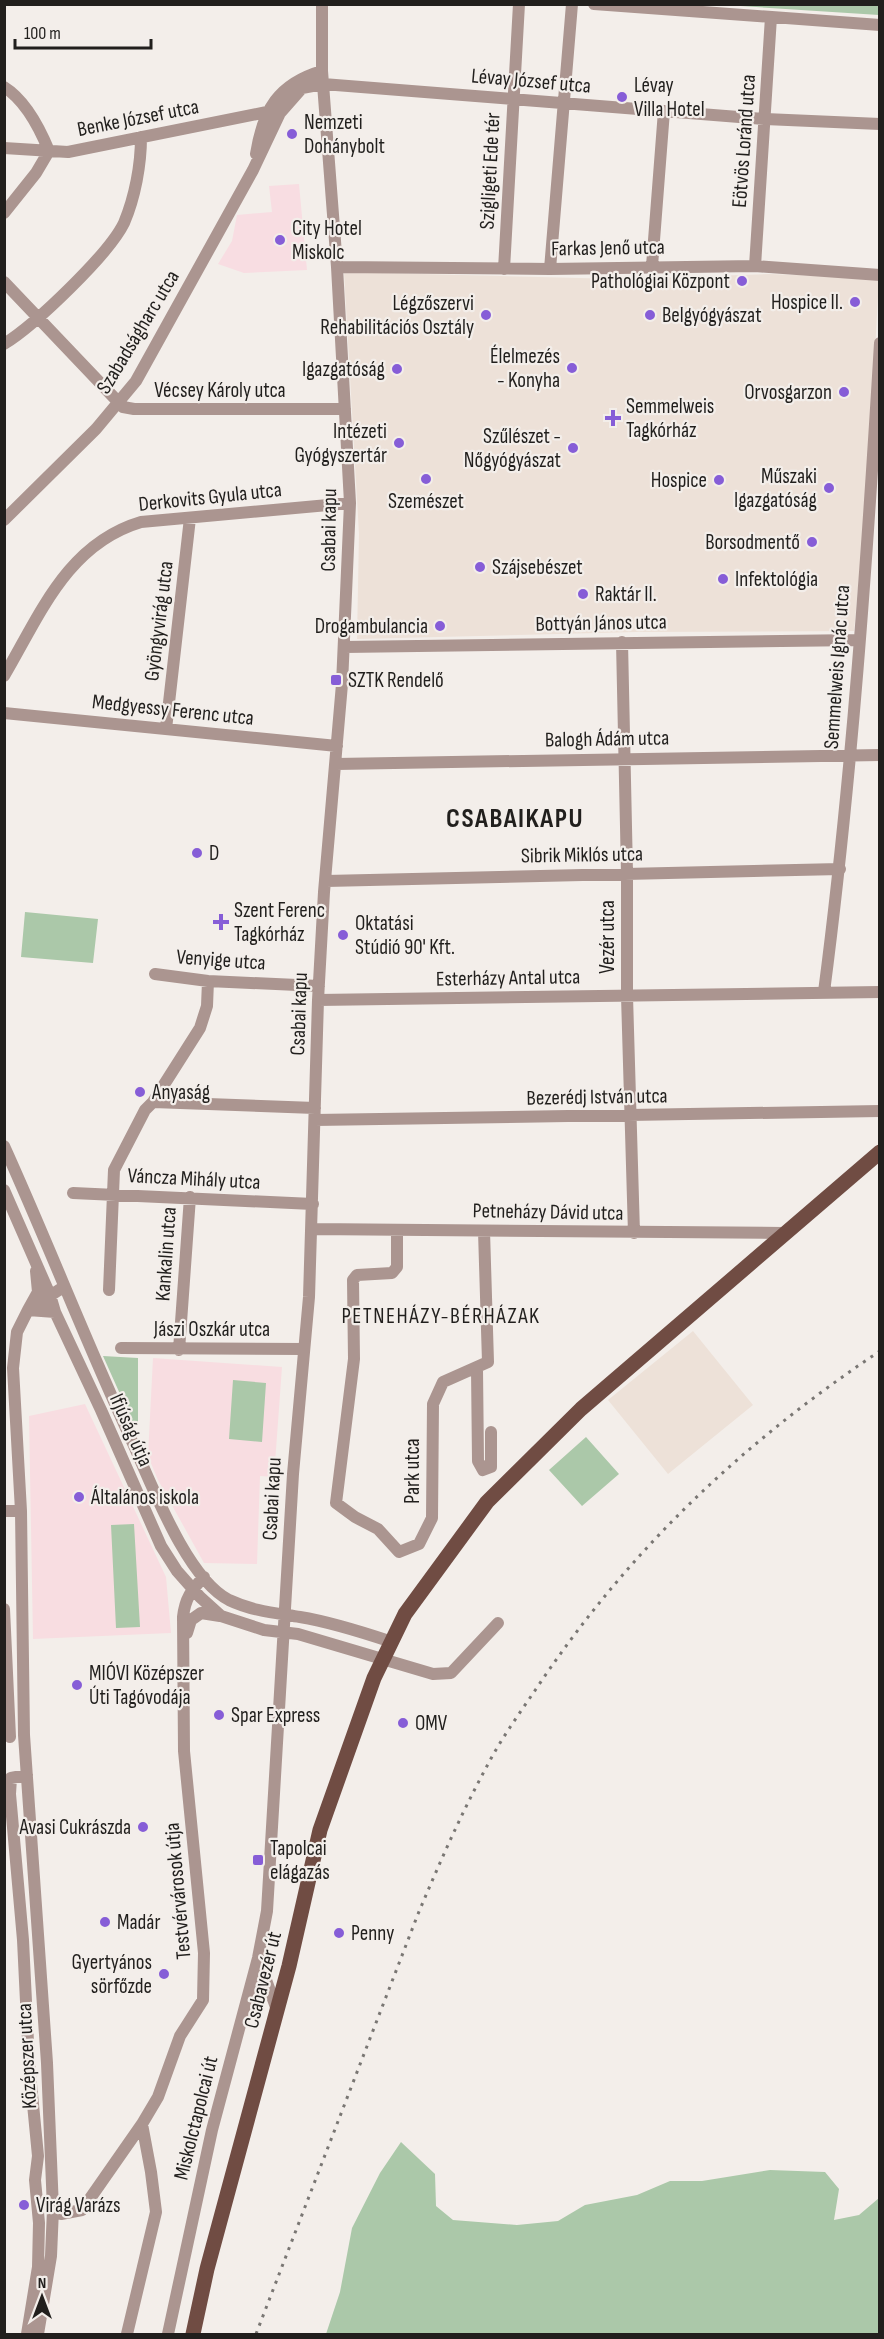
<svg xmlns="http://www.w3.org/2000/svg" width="884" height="2339" font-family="'Sofia Sans Condensed',sans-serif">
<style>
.commercial{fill:#f8dde2}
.built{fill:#ede1d8}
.education{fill:#f8dde1}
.green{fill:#abc8a9}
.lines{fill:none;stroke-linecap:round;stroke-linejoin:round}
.minor{stroke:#ab9590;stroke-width:12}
.major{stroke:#704c43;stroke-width:15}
.rail{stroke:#797673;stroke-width:3;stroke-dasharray:3 6;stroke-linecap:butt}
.poi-dot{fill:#865dd7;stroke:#f3eeea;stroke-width:2}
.labels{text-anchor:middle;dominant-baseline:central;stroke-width:4.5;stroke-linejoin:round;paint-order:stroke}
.street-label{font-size:21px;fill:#211f1d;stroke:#f3eeea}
.poi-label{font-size:21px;fill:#211f1d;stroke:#f3eeea;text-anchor:start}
.neighbourhood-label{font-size:22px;letter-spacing:1.5px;fill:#211f1d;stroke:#f3eeea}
.district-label{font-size:27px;font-weight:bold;letter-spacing:1.5px;fill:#211f1d;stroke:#f3eeea}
</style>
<rect width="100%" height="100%" fill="#f3eeea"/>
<path class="commercial" d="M299 184 307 270 244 273 218 264 232 241 237 215 272 212 269 186Z"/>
<path class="built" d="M344 272 620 279 769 274 879 278 868 479 854 631 636 632 357 639 359 534Z
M693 1331 753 1405 668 1474 608 1400Z"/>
<path class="education" d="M153 1358 282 1367 274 1477 260 1476 257 1564 204 1563 158 1480 148 1456Z
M85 1404 166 1577 171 1633 33 1639 29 1416Z"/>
<path class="green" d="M725 5H879V15Z
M25 912 98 919 93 963 21 957Z
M103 1356 138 1358V1422L133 1423Z
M233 1380 266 1383 262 1442 229 1439Z
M586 1437 619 1474 582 1506 549 1470Z
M134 1524 140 1627 116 1628 111 1525Z
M401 2142 435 2174 436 2206 453 2220 517 2225 558 2221 585 2205 637 2195 670 2181H702L770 2170 825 2172 839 2189 834 2220 859 2215 879 2198V2334H326L340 2292 352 2228 380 2173Z"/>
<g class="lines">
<path class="minor" d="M594 4 880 25
M4 87C25 100 40 129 49 151
M4 148 68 152 267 112 278 117
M256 154C263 110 278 84 322 71
M4 213 36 173 49 151
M652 266 664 111
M755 266 771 17
M337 267 550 269 755 266 880 275
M504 269 519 4
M550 269 572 4
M4 282 123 407 134 409H345
M4 344C35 325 109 254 124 223 135 197 141 165 141 137
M4 520 96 429 136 381 253 170 280 113 302 88 323 84 765 119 880 124
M622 642 627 873V996L634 1233
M344 647 859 640
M4 676C40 615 67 544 141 522L350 503
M4 713 337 746
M166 729 190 518
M336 764 880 755
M326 881 840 869
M155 974 208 981 319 986
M824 992C852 777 867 560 880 343
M318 1000 880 992
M153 1102 315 1108
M315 1120 880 1111
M4 1146C48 1243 86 1342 131 1439 151 1482 186 1578 229 1600 252 1611 276 1613 300 1617 331 1622 362 1632 392 1642
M4 1190 50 1295 55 1312 101 1410 161 1546 177 1571 200 1597 221 1616 264 1630 298 1634 433 1674 451 1673 498 1623
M73 1193 313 1204
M312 1229 784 1233
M397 1230V1267L392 1273 357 1275 353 1280 354 1359 336 1503 355 1517 378 1529 399 1552 419 1544 432 1518 433 1404 443 1382 488 1362 484 1231
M36 1271 38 1292 28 1310 55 1312
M109 1290 114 1170 145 1110 153 1102 200 1028 207 1006 208 981
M121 1348 304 1349
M179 1350 190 1197
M477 1369 478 1461 483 1470 491 1467V1432
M4 1511H21
M4 1609 10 1737
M187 1633 191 1620 201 1613 220 1616
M27 1775 11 1778 10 1794 23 1940 29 2063 38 2156 35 2180 39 2223 38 2267 27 2334
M258 1958 277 2010
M53 2209 61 2214 82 2210 142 2124 158 2097 180 2036 203 2000 204 1953 184 1751 183 1617C185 1599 191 1590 204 1577
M38 2334 51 2256 53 2209 47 2063 24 1735 21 1511 13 1368 17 1332 28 1310 62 1288
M127 2334 156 2212 151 2172 142 2124
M168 2334 212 2130 258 1958 267 1911 293 1474 309 1297 318 1000 324 892 342 684 350 503 337 267 322 71V4"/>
<path class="major" d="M193 2334 207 2269 289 1966 320 1830 374 1678 405 1614 487 1502 581 1409 880 1152"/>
<path class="rail" d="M256 2334 418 1914C439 1864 461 1814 487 1766 501 1739 519 1714 536 1689 628 1551 742 1443 880 1351"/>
</g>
<g class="poi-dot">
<circle cx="622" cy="97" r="6"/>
<circle cx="292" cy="134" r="6"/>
<circle cx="280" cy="240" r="6"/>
<circle cx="742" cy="281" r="6"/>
<circle cx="855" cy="302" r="6"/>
<circle cx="486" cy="315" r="6"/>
<circle cx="650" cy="315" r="6"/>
<circle cx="572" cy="368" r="6"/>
<circle cx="397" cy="369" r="6"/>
<circle cx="844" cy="392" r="6"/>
<path d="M610 409h6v6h6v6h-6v6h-6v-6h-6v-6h6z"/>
<circle cx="399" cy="443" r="6"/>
<circle cx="573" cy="448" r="6"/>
<circle cx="426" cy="479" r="6"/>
<circle cx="719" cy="480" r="6"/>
<circle cx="829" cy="488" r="6"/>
<circle cx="812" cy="542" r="6"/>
<circle cx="480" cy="567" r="6"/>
<circle cx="723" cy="579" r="6"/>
<circle cx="583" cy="594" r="6"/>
<circle cx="440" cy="626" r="6"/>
<rect x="330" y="674" width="12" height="12" rx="3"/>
<circle cx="197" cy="853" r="6"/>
<path d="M218 913h6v6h6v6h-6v6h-6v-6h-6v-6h6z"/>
<circle cx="343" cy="935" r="6"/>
<circle cx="140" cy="1092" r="6"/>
<circle cx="79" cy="1497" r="6"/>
<circle cx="77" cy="1685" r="6"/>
<circle cx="219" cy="1715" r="6"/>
<circle cx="403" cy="1723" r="6"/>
<circle cx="143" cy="1827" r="6"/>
<rect x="252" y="1854" width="12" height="12" rx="3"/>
<circle cx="105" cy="1922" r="6"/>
<circle cx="339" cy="1933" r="6"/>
<circle cx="164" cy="1974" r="6"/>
<circle cx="24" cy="2205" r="6"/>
</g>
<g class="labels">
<g class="street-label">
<text transform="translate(531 81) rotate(5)">Lévay József utca</text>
<text transform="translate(138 118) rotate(-11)">Benke József utca</text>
<text transform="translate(744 141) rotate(-86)">Eötvös Loránd utca</text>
<text transform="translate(490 171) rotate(-87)">Szigligeti Ede tér</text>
<text transform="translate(608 248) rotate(-1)">Farkas Jenő utca</text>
<text transform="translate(138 332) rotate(-59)">Szabadságharc utca</text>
<text x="220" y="390">Vécsey Károly utca</text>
<text transform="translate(210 497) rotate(-6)">Derkovits Gyula utca</text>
<text transform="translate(329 530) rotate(-89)">Csabai kapu</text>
<text transform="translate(159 621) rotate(-83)">Gyöngyvirág utca</text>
<text transform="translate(601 623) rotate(-1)">Bottyán János utca</text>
<text transform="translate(837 667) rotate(-86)">Semmelweis Ignác utca</text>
<text transform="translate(173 710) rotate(6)">Medgyessy Ferenc utca</text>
<text transform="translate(607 739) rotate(-1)">Balogh Ádám utca</text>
<text transform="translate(582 855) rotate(-1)">Sibrik Miklós utca</text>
<text transform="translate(607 937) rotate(-90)">Vezér utca</text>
<text transform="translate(221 960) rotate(4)">Venyige utca</text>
<text transform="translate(508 978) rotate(-1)">Esterházy Antal utca</text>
<text transform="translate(299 1014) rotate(-88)">Csabai kapu</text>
<text transform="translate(597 1097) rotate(-1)">Bezerédj István utca</text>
<text transform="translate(194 1179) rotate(3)">Váncza Mihály utca</text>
<text transform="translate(548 1212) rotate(1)">Petneházy Dávid utca</text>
<text transform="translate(166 1254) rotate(-86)">Kankalin utca</text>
<text x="212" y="1329">Jászi Oszkár utca</text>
<text transform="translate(131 1430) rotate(66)">Ifjúság útja</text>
<text transform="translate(412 1471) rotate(-90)">Park utca</text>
<text transform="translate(272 1499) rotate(-87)">Csabai kapu</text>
<text transform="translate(178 1891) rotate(-95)">Testvérvárosok útja</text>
<text transform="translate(263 1980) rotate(-76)">Csabavezér út</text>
<text transform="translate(27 2056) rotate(-93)">Középszer utca</text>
<text transform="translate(196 2118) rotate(-76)">Miskolctapolcai út</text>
</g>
<g class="poi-label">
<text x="634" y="85">Lévay<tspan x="634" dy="24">Villa Hotel</tspan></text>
<text x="304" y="122">Nemzeti<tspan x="304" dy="24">Dohánybolt</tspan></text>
<text x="292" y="228">City Hotel<tspan x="292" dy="24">Miskolc</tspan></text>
<text x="730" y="281" text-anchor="end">Pathológiai Központ</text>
<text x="843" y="302" text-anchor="end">Hospice II.</text>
<text x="474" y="303" text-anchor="end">Légzőszervi<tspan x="474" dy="24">Rehabilitációs Osztály</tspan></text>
<text x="662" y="315">Belgyógyászat</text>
<text x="560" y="356" text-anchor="end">Élelmezés<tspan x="560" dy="24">- Konyha</tspan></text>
<text x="385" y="369" text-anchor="end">Igazgatóság</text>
<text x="832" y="392" text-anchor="end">Orvosgarzon</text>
<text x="626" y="406">Semmelweis<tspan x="626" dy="24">Tagkórház</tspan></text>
<text x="387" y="431" text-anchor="end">Intézeti<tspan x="387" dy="24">Gyógyszertár</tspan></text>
<text x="561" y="436" text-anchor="end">Szűlészet -<tspan x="561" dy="24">Nőgyógyászat</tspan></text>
<text x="817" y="476" text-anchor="end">Műszaki<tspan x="817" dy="24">Igazgatóság</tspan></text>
<text x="707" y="480" text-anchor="end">Hospice</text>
<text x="426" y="501" text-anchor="middle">Szemészet</text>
<text x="800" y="542" text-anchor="end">Borsodmentő</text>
<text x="492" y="567">Szájsebészet</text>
<text x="735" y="579">Infektológia</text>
<text x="595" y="594">Raktár II.</text>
<text x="428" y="626" text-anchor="end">Drogambulancia</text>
<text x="348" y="680">SZTK Rendelő</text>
<text x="209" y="853">D</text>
<text x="234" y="910">Szent Ferenc<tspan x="234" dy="24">Tagkórház</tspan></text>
<text x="355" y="923">Oktatási<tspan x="355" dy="24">Stúdió 90' Kft.</tspan></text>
<text x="152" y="1092">Anyaság</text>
<text x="91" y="1497">Általános iskola</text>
<text x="89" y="1673">MIÓVI Középszer<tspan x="89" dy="24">Úti Tagóvodája</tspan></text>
<text x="231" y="1715">Spar Express</text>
<text x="415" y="1723">OMV</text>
<text x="131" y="1827" text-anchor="end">Avasi Cukrászda</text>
<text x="270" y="1848">Tapolcai<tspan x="270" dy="24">elágazás</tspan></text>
<text x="117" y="1922">Madár</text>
<text x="351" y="1933">Penny</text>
<text x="152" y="1962" text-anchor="end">Gyertyános<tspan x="152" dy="24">sörfőzde</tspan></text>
<text x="36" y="2205">Virág Varázs</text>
</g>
<g class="neighbourhood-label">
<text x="441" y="1316">PETNEHÁZY-BÉRHÁZAK</text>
</g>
<g class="district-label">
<text x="515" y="819">CSABAIKAPU</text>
</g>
</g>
<rect width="884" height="2339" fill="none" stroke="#211f1d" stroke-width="12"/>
<g transform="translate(42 2297)" stroke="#f3eeea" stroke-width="4.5" paint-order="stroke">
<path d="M0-4.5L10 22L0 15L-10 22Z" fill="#211f1d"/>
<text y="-9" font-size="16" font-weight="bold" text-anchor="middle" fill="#211f1d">N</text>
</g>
<path d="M15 39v9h136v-9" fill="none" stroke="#211f1d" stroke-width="3"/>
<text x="24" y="39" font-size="18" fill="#211f1d" stroke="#f3eeea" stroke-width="4.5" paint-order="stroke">100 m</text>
</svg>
